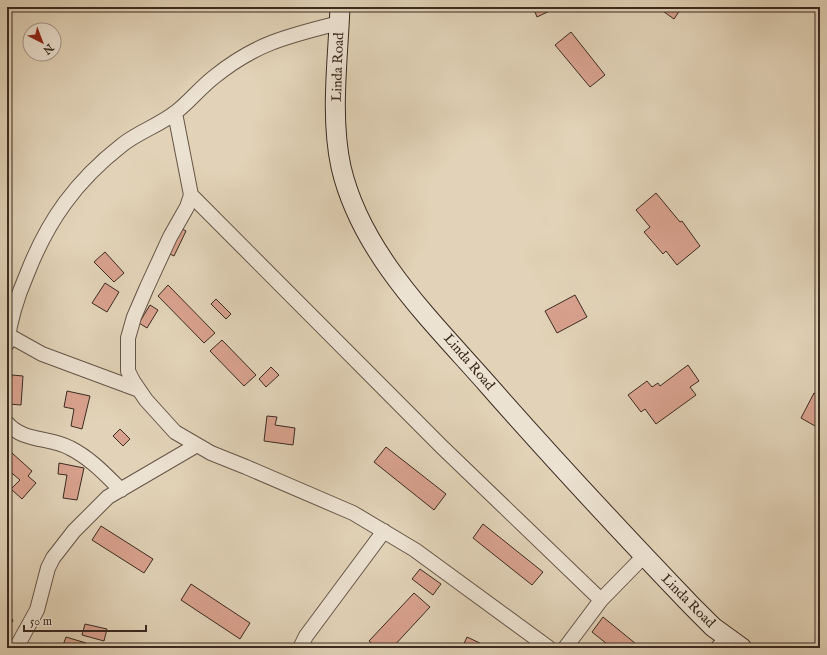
<svg xmlns="http://www.w3.org/2000/svg" width="827" height="655" font-family="'IM FELL English',serif">
<style>
.building{fill:#d9a28f;stroke:#3b2b21}
.lines{fill:none;stroke-linecap:round;stroke-linejoin:round}
.lane-casing{stroke:#655547;stroke-width:9}
.street-casing{stroke:#655547;stroke-width:16}
.secondary-casing{stroke:#3b2b21;stroke-width:21}
.lane{stroke:#ece2d1;stroke-width:7}
.street{stroke:#ece2d1;stroke-width:14}
.secondary{stroke:#ece2d1;stroke-width:19}
.labels{text-anchor:middle;dominant-baseline:central;stroke-width:3;stroke-linejoin:round;paint-order:stroke}
.street-label{font-size:14px;fill:#3b2b21;stroke:#ece2d1}
</style>
<rect width="100%" height="100%" fill="#e2d3b8"/>
<filter id="stains"><feTurbulence type="fractalNoise" baseFrequency=".005" numOctaves="4"/><feColorMatrix values="0 0 0 0 .2 0 0 0 0 .09 0 0 0 0 .02 0 0 0 .5 -.17"/></filter>
<radialGradient id="worn" r=".72"><stop offset=".6" stop-color="#630" stop-opacity="0"/><stop offset="1" stop-color="#630" stop-opacity=".3"/></radialGradient>
<path class="building" d="M533 7H558L537 17Z
M662 7H682L674 19 660 9Z
M571 32 605 75 590 87 555 45Z
M656 193 680 222 682 221 700 246 677 265 666 251 663 254 644 232 650 227 636 210Z
M179 227 186 231 174 256 166 252Z
M105 252 124 273 114 282 94 262Z
M105 283 119 292 107 312 92 303Z
M168 285 215 333 204 343 158 296Z
M575 295 587 317 557 333 545 311Z
M216 299 231 314 226 319 211 304Z
M150 305 158 310 147 328 139 323Z
M222 340 256 375 244 386 210 351Z
M688 365 699 381 690 387 696 395 656 424 645 409 641 412 628 395 647 381 652 387 658 383 660 386Z
M271 367 279 375 266 387 259 379Z
M12 375 23 376 21 405 9 404Z
M67 391 90 396 82 429 71 426 74 409 64 407Z
M814 393 820 396V417L815 426 801 418Z
M267 416 277 417 275 425 295 428 293 445 264 441Z
M120 429 130 439 123 446 113 436Z
M386 447 446 494 434 510 374 462Z
M12 453 32 471 28 476 36 483 22 499 11 489 20 480 7 469V458Z
M59 463 84 468 77 500 63 498 67 475 58 474Z
M483 524 543 572 532 585 473 538Z
M101 526 153 559 144 573 92 540Z
M420 569 441 584 433 595 412 579Z
M191 584 250 623 240 639 181 600Z
M414 593 430 607 392 648H377L369 641Z
M7 617 13 620 7 632Z
M603 617 641 648H612L592 632Z
M85 624 107 629 104 641 82 635Z
M66 637 86 643 85 648H62Z
M467 637 484 645 483 648H462Z"/>
<g class="lines">
<defs>
<path id="lane" d="M713 648 724 635"/>
<path id="street" d="M175 113 191 195 187 207 170 237 147 287 134 317 128 338V371L133 381 146 400 175 432 211 453 246 467 353 513 415 550 549 648
M191 195 442 447 601 600
M8 335 42 354 139 390
M7 344C10 319 17 297 27 274 48 220 76 181 122 145 138 132 160 125 176 112 189 102 200 88 214 77 256 43 288 36 339 23
M7 423C23 442 50 437 70 448 90 458 105 474 121 490
M16 648 37 610 48 568 53 558 74 531 108 497 197 445
M300 648 306 636 384 531
M565 648 601 600 644 556"/>
<path id="secondary" d="M340 7C338 59 330 116 341 167 361 254 432 321 489 386 555 461 623 534 692 606L713 627 742 648"/>
</defs>
<use href="#lane" class="lane-casing"/>
<use href="#street" class="street-casing"/>
<use href="#secondary" class="secondary-casing"/>
<use href="#lane" class="lane"/>
<use href="#street" class="street"/>
<use href="#secondary" class="secondary"/>
</g>
<g class="labels">
<g class="street-label">
<text transform="translate(338 67) rotate(-88)">Linda Road</text>
<text transform="translate(469 362) rotate(49)">Linda Road</text>
<text transform="translate(688 601) rotate(45)">Linda Road</text>
</g>
</g>
<rect width="827" height="655" fill="none" stroke="#e2d3b8" stroke-width="24"/>
<rect x="8" y="8" width="811" height="639" fill="none" stroke="#3b2b21" stroke-width="2"/>
<rect x="12" y="12" width="803" height="631" fill="none" stroke="#3b2b21"/>
<g transform="translate(42 42) rotate(138)"><circle r="19" fill="#ece2d1" stroke="#a5998b"/>
<path d="M0-3L7 15L0 10L-7 15Z" fill="#8f2418"/>
<text y="-6" font-size="11" font-weight="bold" text-anchor="middle" fill="#3b2b21">N</text>
</g>
<path d="M24 625v6h122v-6" fill="none" stroke="#3b2b21" stroke-width="2"/>
<text x="30" y="625" font-size="12" fill="#3b2b21" stroke="#ece2d1" stroke-width="3" paint-order="stroke">50 m</text>
<rect width="100%" height="100%" filter="url(#stains)"/>
<rect width="100%" height="100%" fill="url(#worn)"/>
</svg>
